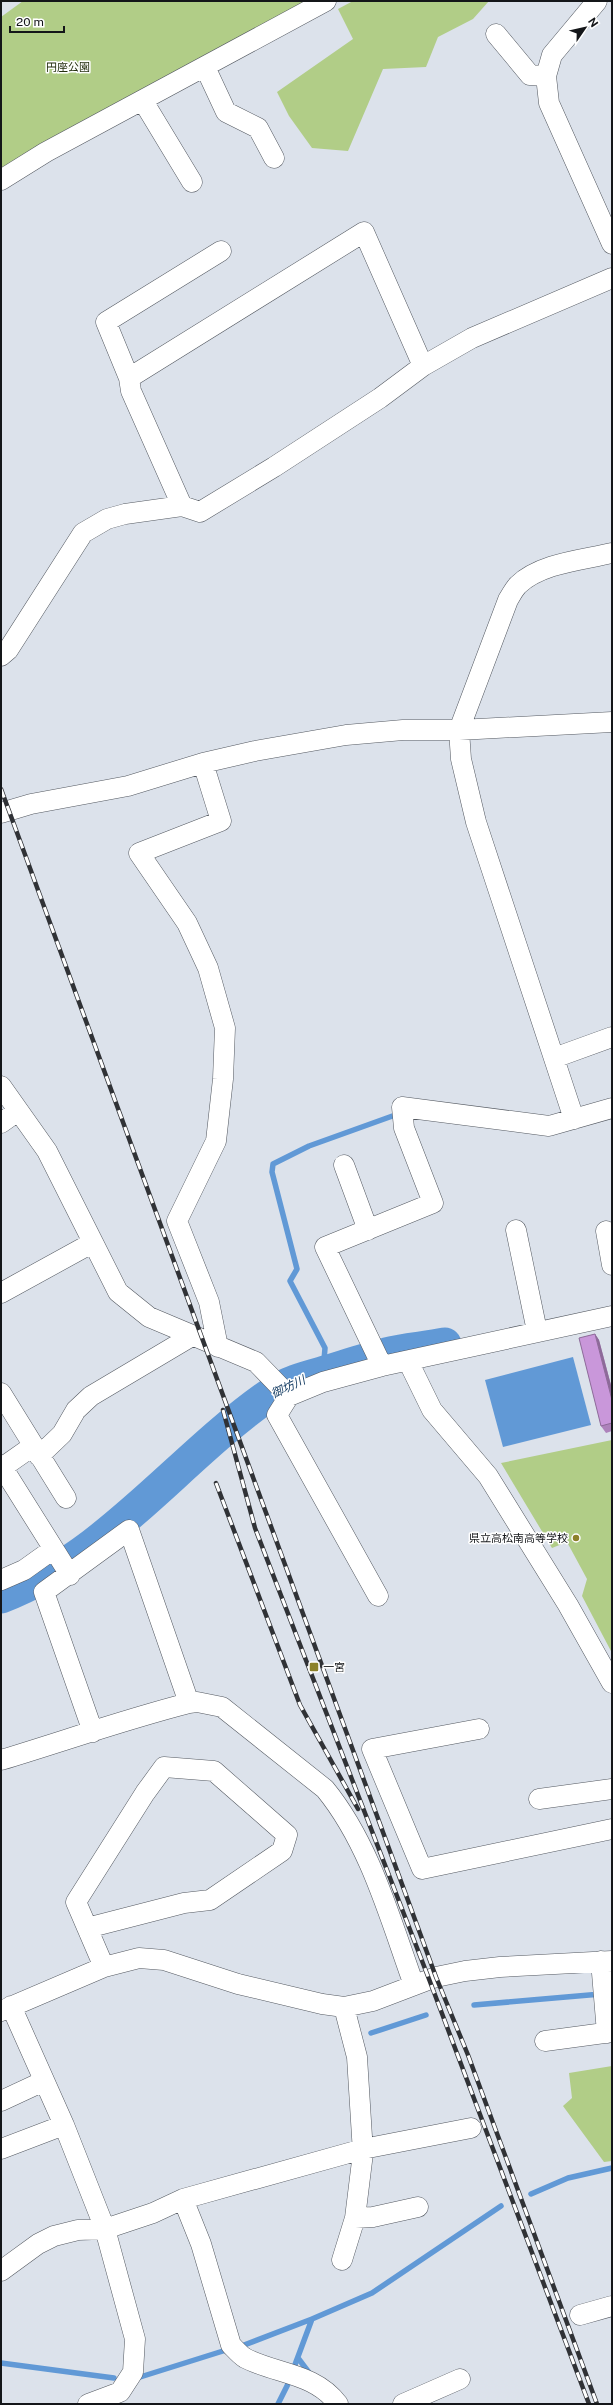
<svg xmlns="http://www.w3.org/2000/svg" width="613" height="2405" font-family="'Public Sans','Noto Sans JP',sans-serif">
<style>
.green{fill:#b1cd87}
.water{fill:#6199d6}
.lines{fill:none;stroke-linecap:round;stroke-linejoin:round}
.stream{stroke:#6199d6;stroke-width:5.5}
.river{stroke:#6199d6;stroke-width:33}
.street-casing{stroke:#545961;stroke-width:21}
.street{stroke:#fff;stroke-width:20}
.rail-casing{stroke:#303236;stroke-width:4.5}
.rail{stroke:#fff;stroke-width:3;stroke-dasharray:9;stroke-linecap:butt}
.wall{fill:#ad82bb}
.shaded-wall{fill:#8d6a99}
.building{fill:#c997da;stroke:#8d6a99}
.poi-dot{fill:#8c8129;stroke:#fff;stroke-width:1.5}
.labels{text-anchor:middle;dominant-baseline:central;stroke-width:3;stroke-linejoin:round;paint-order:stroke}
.park-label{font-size:11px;fill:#242f0f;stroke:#fff}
.poi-label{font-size:11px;fill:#141619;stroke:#fff;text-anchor:end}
.water-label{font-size:12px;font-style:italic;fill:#0e375f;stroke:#fff}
</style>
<rect width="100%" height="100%" fill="#dce2eb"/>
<path class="green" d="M23 1H326L1 180V17Z
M353 1H489L473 19 438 37 426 67 383 69 348 151 312 148 289 116 277 92 353 39 338 9Z
M612 1440V1653L582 1596 587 1579 567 1542 552 1548 501 1463Z
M612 2066V2161L604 2162 563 2106 572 2098 569 2073Z"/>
<path class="water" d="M573 1357 591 1425 503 1447 485 1380Z"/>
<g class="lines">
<path class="stream" d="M323 1373 325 1348 290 1281 297 1269 272 1172 273 1164 309 1146 398 1114
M474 2005 601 1994
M371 2033 426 2015
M531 2194 568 2178 612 2168
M239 2347 312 2319
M298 2358 310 2374
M1 2363 114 2378
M293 2370 312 2319 372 2293 501 2206
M137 2378 223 2351
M278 2404 290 2380"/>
<path class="river" d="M1 1597C109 1556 179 1457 272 1393 287 1382 307 1377 325 1372 345 1366 365 1359 386 1354 405 1349 426 1348 445 1344"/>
<defs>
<path id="street" d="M597 1 552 55 546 76 549 103 612 244
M496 34 530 75 546 76
M205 67 226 112 258 128 274 158
M143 101 192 182
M1 180 46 152 326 1
M129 378 364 232 423 366
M182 506 131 391 129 378 106 322 221 251
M1 656 8 650 83 533 107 519 125 514 182 506 200 512 274 467 380 398 423 366 472 338 612 278
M203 763 221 821 139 853 187 923 208 968 225 1028 223 1079 216 1141 177 1221 209 1302 218 1347
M1 813 31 804 128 786 203 763 255 751 346 735 403 730H459L612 722
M554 1058 612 1037
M1 1086 47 1151 118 1292 149 1317 256 1362 289 1396
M574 1119 476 822 461 759 459 730 508 600C511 595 514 589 518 585 541 563 583 560 612 553
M1 1123 18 1111
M344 1165 368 1230
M516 1230 537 1331
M606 1231 612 1265
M1 1293 92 1243
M408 1361 432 1410 488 1476 568 1605 612 1683
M382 1366 325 1247 433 1203 404 1128 402 1107 549 1126 612 1108
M1 1393 66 1498
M39 1456 62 1434 76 1410 91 1396 192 1336
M1 1465 70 1575
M3 1467 33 1446
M1 1580 24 1570 52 1550
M378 1596 277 1415 289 1396 323 1382 382 1366 612 1316
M479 1729 372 1749 422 1869 612 1829
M93 1732 44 1592 129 1530 189 1703
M1 1760C64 1741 126 1719 189 1703L197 1702 222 1707 325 1789C370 1844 390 1919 414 1985
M539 1799 612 1789
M87 1928 184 1903 210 1900 282 1851 287 1835 214 1771 164 1767 145 1793 76 1902 104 1967
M601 1961 607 2033
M11 2006 64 2125 105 2229 135 2339 133 2372 120 2392 88 2404
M1 2011 104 1967 139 1958 164 1960 238 1984 322 2004 344 2007 373 2001 436 1977 465 1971 500 1967 612 1961
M545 2041 612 2032
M1 2101 44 2081
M1 2149 64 2125
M183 2199 201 2244 231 2345C235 2349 240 2355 245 2358 276 2374 315 2373 338 2404
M355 2218 373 2217 418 2207
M342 2260 355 2218 363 2153 357 2057 344 2007
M1 2271 38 2244 54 2236 78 2230 105 2229 153 2213 183 2199 363 2149 471 2128
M580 2315 612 2306
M403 2404 460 2379"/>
</defs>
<use href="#street" class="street-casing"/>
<use href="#street" class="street"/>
<defs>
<path id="rail" d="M1 789 436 1977 468 2055 597 2404
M223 1410 255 1528 429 1979 589 2404
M216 1483 300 1705 358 1809"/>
</defs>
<use href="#rail" class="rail-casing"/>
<use href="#rail" class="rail"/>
</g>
<path class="wall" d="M595 1334 599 1340 612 1389V1431L606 1433 601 1426Z"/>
<path class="shaded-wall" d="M595 1334 599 1340 612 1389V1400Z"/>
<path class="building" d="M595 1334 612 1400V1423L601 1426 579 1338Z"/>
<g class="poi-dot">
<circle cx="576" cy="1538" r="4"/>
<rect x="309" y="1662" width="10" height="10" rx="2"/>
</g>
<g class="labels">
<g class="park-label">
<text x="68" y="67">円座公園</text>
</g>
<g class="poi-label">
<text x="568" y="1538">県立高松南高等学校</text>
<text x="323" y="1667" text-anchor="start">一宮</text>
</g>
<g class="water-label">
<text transform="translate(288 1387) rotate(-25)">御坊川</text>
</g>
</g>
<rect width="613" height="2405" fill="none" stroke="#141619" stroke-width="4"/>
<g transform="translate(585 28) rotate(56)" stroke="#ffffff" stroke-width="3" paint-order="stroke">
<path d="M0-3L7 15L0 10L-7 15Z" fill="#141619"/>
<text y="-6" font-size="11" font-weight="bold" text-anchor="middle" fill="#141619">N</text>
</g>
<path d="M10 26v6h54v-6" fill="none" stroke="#141619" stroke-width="2"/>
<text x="16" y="26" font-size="12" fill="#141619" stroke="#ffffff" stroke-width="3" paint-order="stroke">20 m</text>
</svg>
